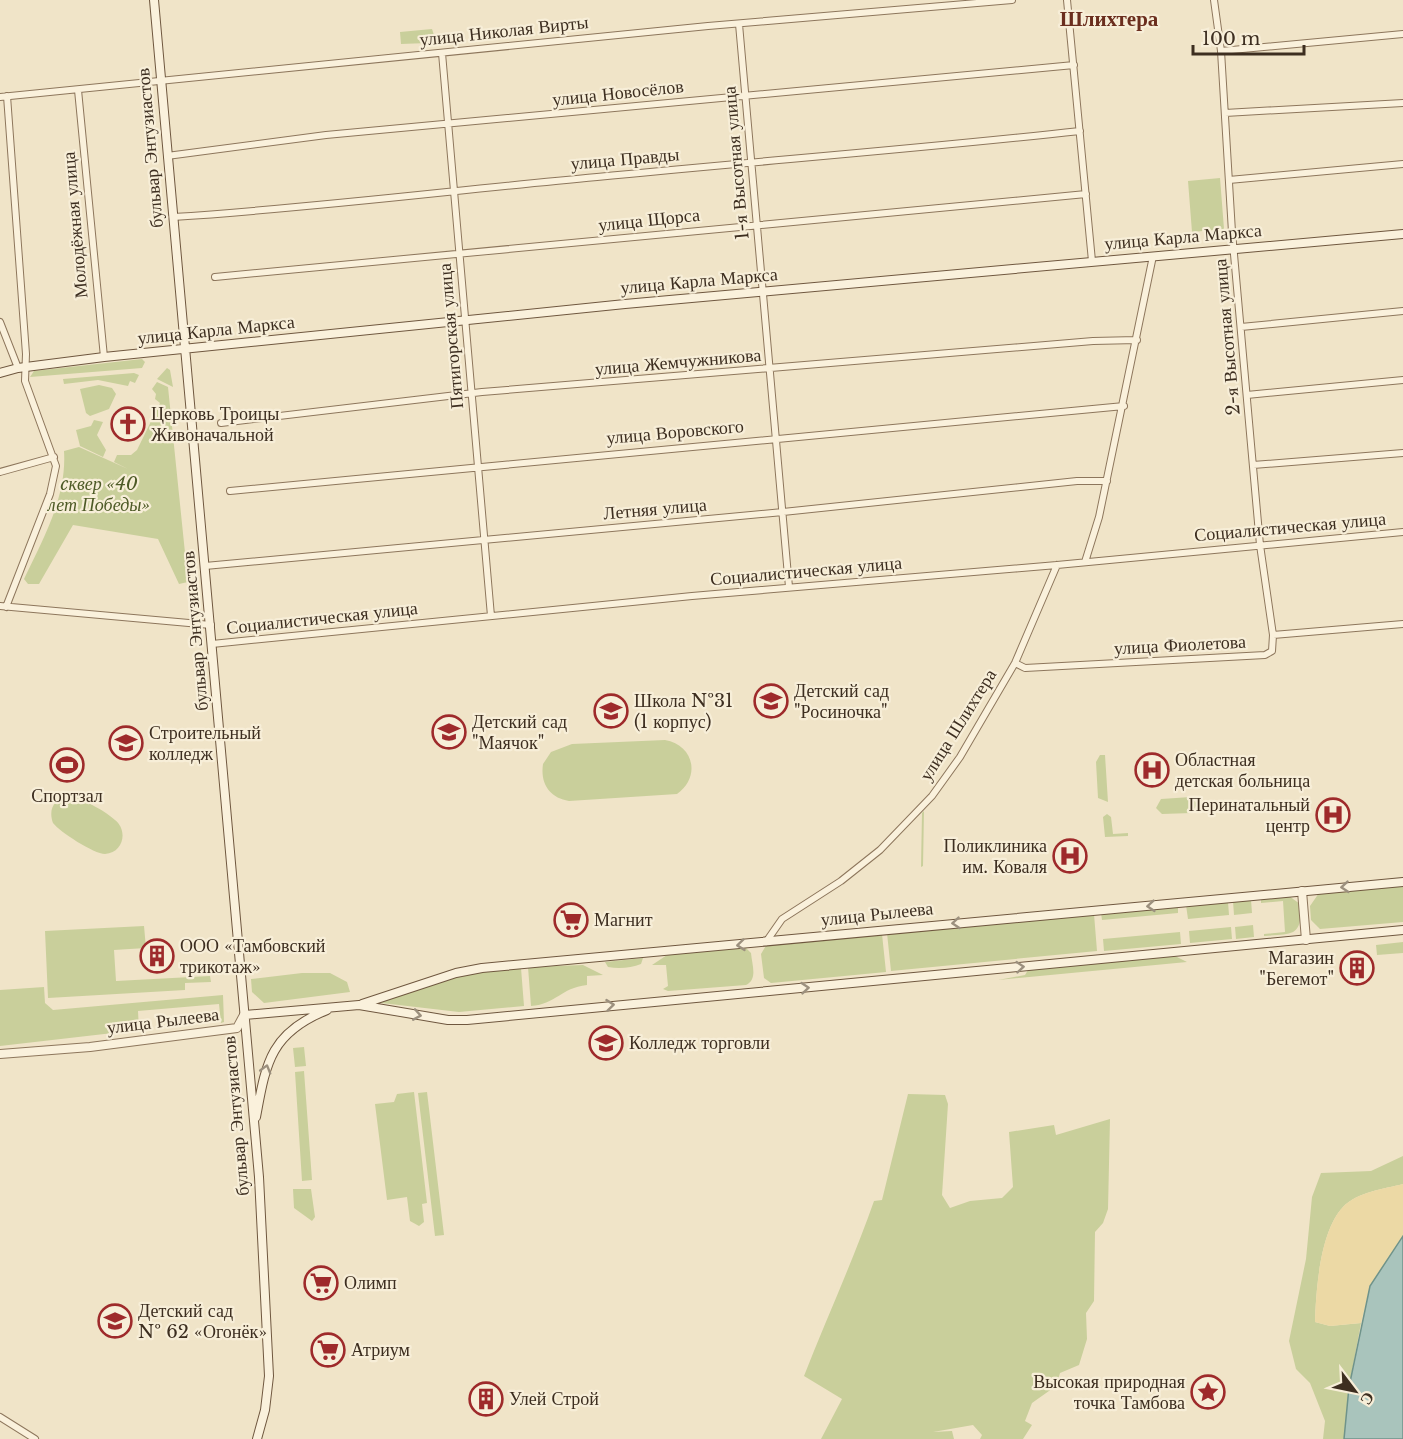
<svg xmlns="http://www.w3.org/2000/svg" width="1403" height="1439" font-family="'Libre Baskerville',serif">
<style>
.green{fill:#c9cf9b}
.sand{fill:#ecd9a5}
.water{fill:#a9c4bc;stroke:#6f938a;stroke-width:1.5}
.lines{fill:none;stroke-linecap:round;stroke-linejoin:round}
.minor-casing{stroke:#8d765c;stroke-width:8}
.tertiary-casing{stroke:#8d765c;stroke-width:10}
.secondary-casing{stroke:#6f573f;stroke-width:10}
.minor{stroke:#faf1dc;stroke-width:6}
.tertiary{stroke:#faf1dc;stroke-width:8}
.secondary{stroke:#faf1dc;stroke-width:8}
.oneway{stroke:#9c907e}
.labels{text-anchor:middle;dominant-baseline:central;stroke-width:4.5;stroke-linejoin:round;paint-order:stroke}
.street-label{font-size:18px;fill:#3d2e20;stroke:#f7eed8}
.poi-label{font-size:18px;fill:#3d2e20;stroke:#f7eed8;text-anchor:start}
.park-label{font-size:18px;font-style:italic;fill:#4d5a26;stroke:#f7eed8}
.quarter-label{font-size:21px;font-weight:bold;fill:#6b2e1e;stroke:#f7eed8}
</style>
<rect width="100%" height="100%" fill="#f0e4c8"/>
<path class="green" d="M432 29 434 35 428 43 401 44 400 32Z
M1220 178 1224 229 1192 232 1188 181Z
M142 359 145 362 142 368 30 377 34 371Z
M167 368 170 370 173 387 157 379Z
M134 373 139 375 135 383 130 381 128 386 98 380 64 384 63 379Z
M157 382 168 387 188 582 179 584 158 539 73 525 39 584H28L24 579C43 539 67 497 64 451L79 447 128 469 114 462 117 455H131L137 450 160 403 155 399 156 394 152 389Z
M99 385 112 388 116 394 109 409 90 416 86 413 80 389Z
M94 420 103 422 97 435 106 450 103 457 80 446 76 430 91 426Z
M665 740C694 745 701 777 677 794L569 801C550 798 540 784 543 764L551 752 572 744Z
M1100 755H1105L1108 802 1098 798 1096 762Z
M69 795 75 796C88 803 104 810 115 820 128 830 124 853 105 854 94 854 60 832 53 823 48 809 54 799 69 795Z
M1191 797 1197 804 1192 813 1162 814 1156 808 1161 799Z
M924 811 923 866 921 867 922 813Z
M1107 814 1111 817 1113 834 1128 833V836L1105 837 1103 817Z
M1403 885V922L1320 929 1311 920 1310 906 1319 893Z
M1289 896 1300 904C1303 937 1292 934 1264 936V934L1285 932 1283 901 1261 903V899Z
M1251 900 1252 913 1234 915 1233 901Z
M1228 902 1229 915 1188 919 1186 905Z
M1178 906V913L1102 920 1101 913Z
M1094 914 1097 951 891 971 887 933Z
M1253 925 1254 937 1236 939 1235 927Z
M144 926 146 948 114 950 116 981 210 976 211 982 185 983V990L48 998 45 931Z
M1231 927 1232 939 1190 943 1189 931Z
M1180 932 1181 944 1104 951 1103 939Z
M882 934 886 972 771 983 764 978 761 954 767 944Z
M1403 942V953L1377 955 1376 945Z
M744 946 751 953C752 965 758 979 746 985L668 991 663 989 668 986 666 965H652L667 955Z
M1175 956 1187 962 998 980 1025 975 1028 970Z
M643 958 641 964C631 968 619 969 608 967L605 962Z
M583 965 603 975 587 976V985C560 988 557 1004 531 1006L528 967Z
M521 968 524 1006 459 1012 373 1002 460 975Z
M302 973H330L347 982 350 992 264 1003 252 992 251 979Z
M44 987 45 1003 53 1010 223 995 224 1022 221 1023 219 1004 138 1011 139 1030 0 1046V990Z
M304 1047 306 1066 295 1067 293 1048Z
M304 1071 312 1180 302 1181 295 1072Z
M414 1092 427 1203 422 1204 424 1222 419 1226 410 1221 407 1197 387 1200 375 1104 394 1102 397 1094Z
M427 1092 444 1235 435 1236 418 1093Z
M908 1094 945 1095 948 1104 942 1195 950 1208 970 1201 1002 1198 1013 1187 1009 1132 1054 1125 1056 1135 1110 1119 1108 1209 1103 1223 1095 1232 1094 1301 1086 1313 1087 1339 1079 1365 1060 1373 1056 1386 1032 1403 1025 1421 1032 1425 1023 1439H980L982 1435 973 1425 933 1432 952 1431 954 1439H821L842 1399 804 1376C827 1317 853 1261 874 1201L882 1200Z
M1403 1156V1184C1384 1189 1357 1192 1343 1207 1320 1231 1316 1290 1315 1322L1330 1326 1361 1323 1349 1387 1344 1439H1323L1325 1421 1310 1383 1296 1369 1289 1341 1306 1259 1312 1197 1321 1173 1371 1171Z
M293 1189H311L315 1217 312 1221 294 1208Z"/>
<path class="sand" d="M1403 1184V1236L1370 1286 1361 1323 1330 1326 1315 1322C1316 1290 1320 1231 1343 1207 1357 1192 1384 1189 1403 1184Z"/>
<path class="water" d="M1403 1236V1439H1344L1349 1387 1370 1286Z"/>
<g class="lines">
<defs>
<path id="minor" d="M1067 0 1092 261
M739 24 789 587
M1221 51 1403 34
M442 53 491 616
M78 90 104 357
M0 97 708 26 1012 0
M1225 113 1403 103
M167 156 326 135 1074 65
M1229 180 1403 164
M173 217C315 208 456 190 597 177 758 161 919 149 1080 131
M215 277 1086 194
M0 322 18 368
M1241 327 1403 311
M1247 395 1403 380
M221 423 482 392 1093 341 1137 340
M1253 465 1403 453
M0 472 54 457
M230 491 1124 406
M1085 562 1099 517 1153 256
M205 566 783 512 1077 481H1107
M0 606 211 625
M6 607 50 494 56 466 25 381 26 354 7 96
M1273 635 1403 624
M212 644 692 596 1057 565 1403 532
M1015 663 1025 668 1265 655 1272 651 1273 635 1260 545 1232 232 1221 51 1214 0
M766 942 782 919 841 881 880 850 932 796 960 757 1015 663 1057 565
M0 1417 35 1439"/>
<path id="tertiary" d="M1302 891 1306 940
M0 1054 90 1047 237 1028 244 1015"/>
<path id="secondary" d="M154 0 259 1177 269 1376 265 1410 257 1439
M0 373 18 368 104 357 625 304 1403 234
M362 1004 456 973 482 968 1403 882
M245 1015 359 1005 448 1020H467L1403 930
M256 1117C266 1063 270 1033 327 1010"/>
</defs>
<use href="#minor" class="minor-casing"/>
<use href="#tertiary" class="tertiary-casing"/>
<use href="#secondary" class="secondary-casing"/>
<use href="#minor" class="minor"/>
<use href="#tertiary" class="tertiary"/>
<use href="#secondary" class="secondary"/>
</g>
<defs><path id="oneway-chevron" d="M-2-3.5L2.5 0L-2 3.5" fill="none" stroke-width="1.6" stroke-linecap="round" stroke-linejoin="round" transform="scale(1.5)"/></defs>
<g class="oneway">
<use href="#oneway-chevron" transform="translate(1345 887) rotate(175)"/>
<use href="#oneway-chevron" transform="translate(1151 906) rotate(175)"/>
<use href="#oneway-chevron" transform="translate(956 923) rotate(175)"/>
<use href="#oneway-chevron" transform="translate(741 945) rotate(174)"/>
<use href="#oneway-chevron" transform="translate(1020 967) rotate(-5)"/>
<use href="#oneway-chevron" transform="translate(805 988) rotate(-5)"/>
<use href="#oneway-chevron" transform="translate(610 1005) rotate(-6)"/>
<use href="#oneway-chevron" transform="translate(417 1015) rotate(10)"/>
<use href="#oneway-chevron" transform="translate(266 1069) rotate(-74)"/>
</g>
<defs>
<symbol id="church-ring" viewBox="-11 -11 22 22"><circle r="9.5" fill="#f7eed8" stroke="#9e2a2b" stroke-width="1.5"/><path d="M-1.2-6h2.4v3.5h3.3v2.4h-3.3V6h-2.4V-.1h-3.3v-2.4h3.3Z" fill="#9e2a2b"/></symbol>
<symbol id="school-ring" viewBox="-11 -11 22 22"><circle r="9.5" fill="#f7eed8" stroke="#9e2a2b" stroke-width="1.5"/><path d="M0-5L7-2L0 1L-7-2ZM-4 1L0 2.5L4 1V4Q0 6-4 4Z" fill="#9e2a2b"/></symbol>
<symbol id="university-ring" viewBox="-11 -11 22 22"><circle r="9.5" fill="#f7eed8" stroke="#9e2a2b" stroke-width="1.5"/><path d="M0-5L7-2L0 1L-7-2ZM-4 1L0 2.5L4 1V4Q0 6-4 4Z" fill="#9e2a2b"/></symbol>
<symbol id="stadium-ring" viewBox="-11 -11 22 22"><circle r="9.5" fill="#f7eed8" stroke="#9e2a2b" stroke-width="1.5"/><path d="M0-5a6.5 5 0 1 0 0 10a6.5 5 0 1 0 0-10ZM-3.5-1.8h7v3.6h-7Z" fill="#9e2a2b"/></symbol>
<symbol id="hospital-ring" viewBox="-11 -11 22 22"><circle r="9.5" fill="#f7eed8" stroke="#9e2a2b" stroke-width="1.5"/><path d="M-5-5h3v3.5h4V-5h3V5h-3V1.5h-4V5h-3Z" fill="#9e2a2b"/></symbol>
<symbol id="supermarket-ring" viewBox="-11 -11 22 22"><circle r="9.5" fill="#f7eed8" stroke="#9e2a2b" stroke-width="1.5"/><path d="M-6-5.5h2.5l.6 2H6L4.5 2H-2.5L-4.4-4H-6ZM-1.5 3.2a1.3 1.3 0 1 0 .1 0ZM3 3.2a1.3 1.3 0 1 0 .1 0Z" fill="#9e2a2b"/></symbol>
<symbol id="building-ring" viewBox="-11 -11 22 22"><circle r="9.5" fill="#f7eed8" stroke="#9e2a2b" stroke-width="1.5"/><path d="M-4-6H4V6H1V3H-1V6H-4ZM-2.5-4.3h1.7v1.8h-1.7ZM.8-4.3h1.7v1.8H.8ZM-2.5-1h1.7V.8h-1.7ZM.8-1h1.7V.8H.8Z" fill="#9e2a2b"/></symbol>
<symbol id="sight-ring" viewBox="-11 -11 22 22"><circle r="9.5" fill="#f7eed8" stroke="#9e2a2b" stroke-width="1.5"/><path d="M0-6L1.8-2.2L6-1.7L2.9 1.2L3.7 5.4L0 3.3L-3.7 5.4L-2.9 1.2L-6-1.7L-1.8-2.2Z" fill="#9e2a2b"/></symbol>
</defs>
<g fill-rule="evenodd">
<use href="#church-ring" x="109" y="405" width="38" height="38"/>
<use href="#school-ring" x="752" y="682" width="38" height="38"/>
<use href="#school-ring" x="592" y="692" width="38" height="38"/>
<use href="#school-ring" x="430" y="713" width="38" height="38"/>
<use href="#university-ring" x="107" y="724" width="38" height="38"/>
<use href="#stadium-ring" x="48" y="746" width="38" height="38"/>
<use href="#hospital-ring" x="1133" y="751" width="38" height="38"/>
<use href="#hospital-ring" x="1314" y="796" width="38" height="38"/>
<use href="#hospital-ring" x="1051" y="837" width="38" height="38"/>
<use href="#supermarket-ring" x="552" y="901" width="38" height="38"/>
<use href="#building-ring" x="138" y="937" width="38" height="38"/>
<use href="#building-ring" x="1338" y="949" width="38" height="38"/>
<use href="#university-ring" x="587" y="1024" width="38" height="38"/>
<use href="#supermarket-ring" x="302" y="1264" width="38" height="38"/>
<use href="#school-ring" x="96" y="1302" width="38" height="38"/>
<use href="#supermarket-ring" x="309" y="1331" width="38" height="38"/>
<use href="#sight-ring" x="1189" y="1373" width="38" height="38"/>
<use href="#building-ring" x="467" y="1380" width="38" height="38"/>
</g>
<g class="labels">
<g class="street-label">
<text transform="translate(504 31) rotate(-6)">улица Николая Вирты</text>
<text transform="translate(618 93) rotate(-6)">улица Новосёлов</text>
<text transform="translate(150 148) rotate(-95)">бульвар Энтузиастов</text>
<text transform="translate(625 159) rotate(-5)">улица Правды</text>
<text transform="translate(736 163) rotate(-95)">1-я Высотная улица</text>
<text transform="translate(649 220) rotate(-6)">улица Щорса</text>
<text transform="translate(75 225) rotate(-95)">Молодёжная улица</text>
<text transform="translate(1183 237) rotate(-5)">улица Карла Маркса</text>
<text transform="translate(699 281) rotate(-5)">улица Карла Маркса</text>
<text transform="translate(216 330) rotate(-6)">улица Карла Маркса</text>
<text transform="translate(451 336) rotate(-95)">Пятигорская улица</text>
<text transform="translate(1227 337) rotate(-95)">2-я Высотная улица</text>
<text transform="translate(678 362) rotate(-5)">улица Жемчужникова</text>
<text transform="translate(675 432) rotate(-5)">улица Воровского</text>
<text transform="translate(655 509) rotate(-5)">Летняя улица</text>
<text transform="translate(1290 527) rotate(-5)">Социалистическая улица</text>
<text transform="translate(806 571) rotate(-5)">Социалистическая улица</text>
<text transform="translate(322 618) rotate(-6)">Социалистическая улица</text>
<text transform="translate(195 631) rotate(-95)">бульвар Энтузиастов</text>
<text transform="translate(1180 645) rotate(-3)">улица Фиолетова</text>
<text transform="translate(958 725) rotate(-58)">улица Шлихтера</text>
<text transform="translate(877 914) rotate(-6)">улица Рылеева</text>
<text transform="translate(163 1021) rotate(-7)">улица Рылеева</text>
<text transform="translate(236 1116) rotate(-95)">бульвар Энтузиастов</text>
</g>
<g class="poi-label">
<text x="151" y="414">Церковь Троицы<tspan x="151" dy="21">Живоначальной</tspan></text>
<text x="794" y="691">Детский сад<tspan x="794" dy="21">"Росиночка"</tspan></text>
<text x="634" y="701">Школа №31<tspan x="634" dy="21">(1 корпус)</tspan></text>
<text x="472" y="722">Детский сад<tspan x="472" dy="21">"Маячок"</tspan></text>
<text x="149" y="733">Строительный<tspan x="149" dy="21">колледж</tspan></text>
<text x="1175" y="760">Областная<tspan x="1175" dy="21">детская больница</tspan></text>
<text x="67" y="796" text-anchor="middle">Спортзал</text>
<text x="1310" y="805" text-anchor="end">Перинатальный<tspan x="1310" dy="21">центр</tspan></text>
<text x="1047" y="846" text-anchor="end">Поликлиника<tspan x="1047" dy="21">им. Коваля</tspan></text>
<text x="594" y="920">Магнит</text>
<text x="180" y="946">ООО «Тамбовский<tspan x="180" dy="21">трикотаж»</tspan></text>
<text x="1334" y="958" text-anchor="end">Магазин<tspan x="1334" dy="21">"Бегемот"</tspan></text>
<text x="629" y="1043">Колледж торговли</text>
<text x="344" y="1283">Олимп</text>
<text x="138" y="1311">Детский сад<tspan x="138" dy="21">№ 62 «Огонёк»</tspan></text>
<text x="351" y="1350">Атриум</text>
<text x="1185" y="1382" text-anchor="end">Высокая природная<tspan x="1185" dy="21">точка Тамбова</tspan></text>
<text x="509" y="1399">Улей Строй</text>
</g>
<g class="park-label">
<text x="99" y="484">cквер «40<tspan x="99" dy="21">лет Победы»</tspan></text>
</g>
<g class="quarter-label">
<text x="1109" y="19">Шлихтера</text>
</g>
</g>
<g transform="translate(1355 1391) rotate(122)" stroke="#f7eed8" stroke-width="4.5" paint-order="stroke">
<path d="M0-4.5L10 22L0 15L-10 22Z" fill="#3d2e20"/>
<text y="-9" font-size="16" font-weight="bold" text-anchor="middle" fill="#3d2e20">С</text>
</g>
<path d="M1193 45v9h111v-9" fill="none" stroke="#3d2e20" stroke-width="3"/>
<text x="1202" y="45" font-size="18" fill="#3d2e20" stroke="#f7eed8" stroke-width="4.5" paint-order="stroke">100 m</text>
</svg>
